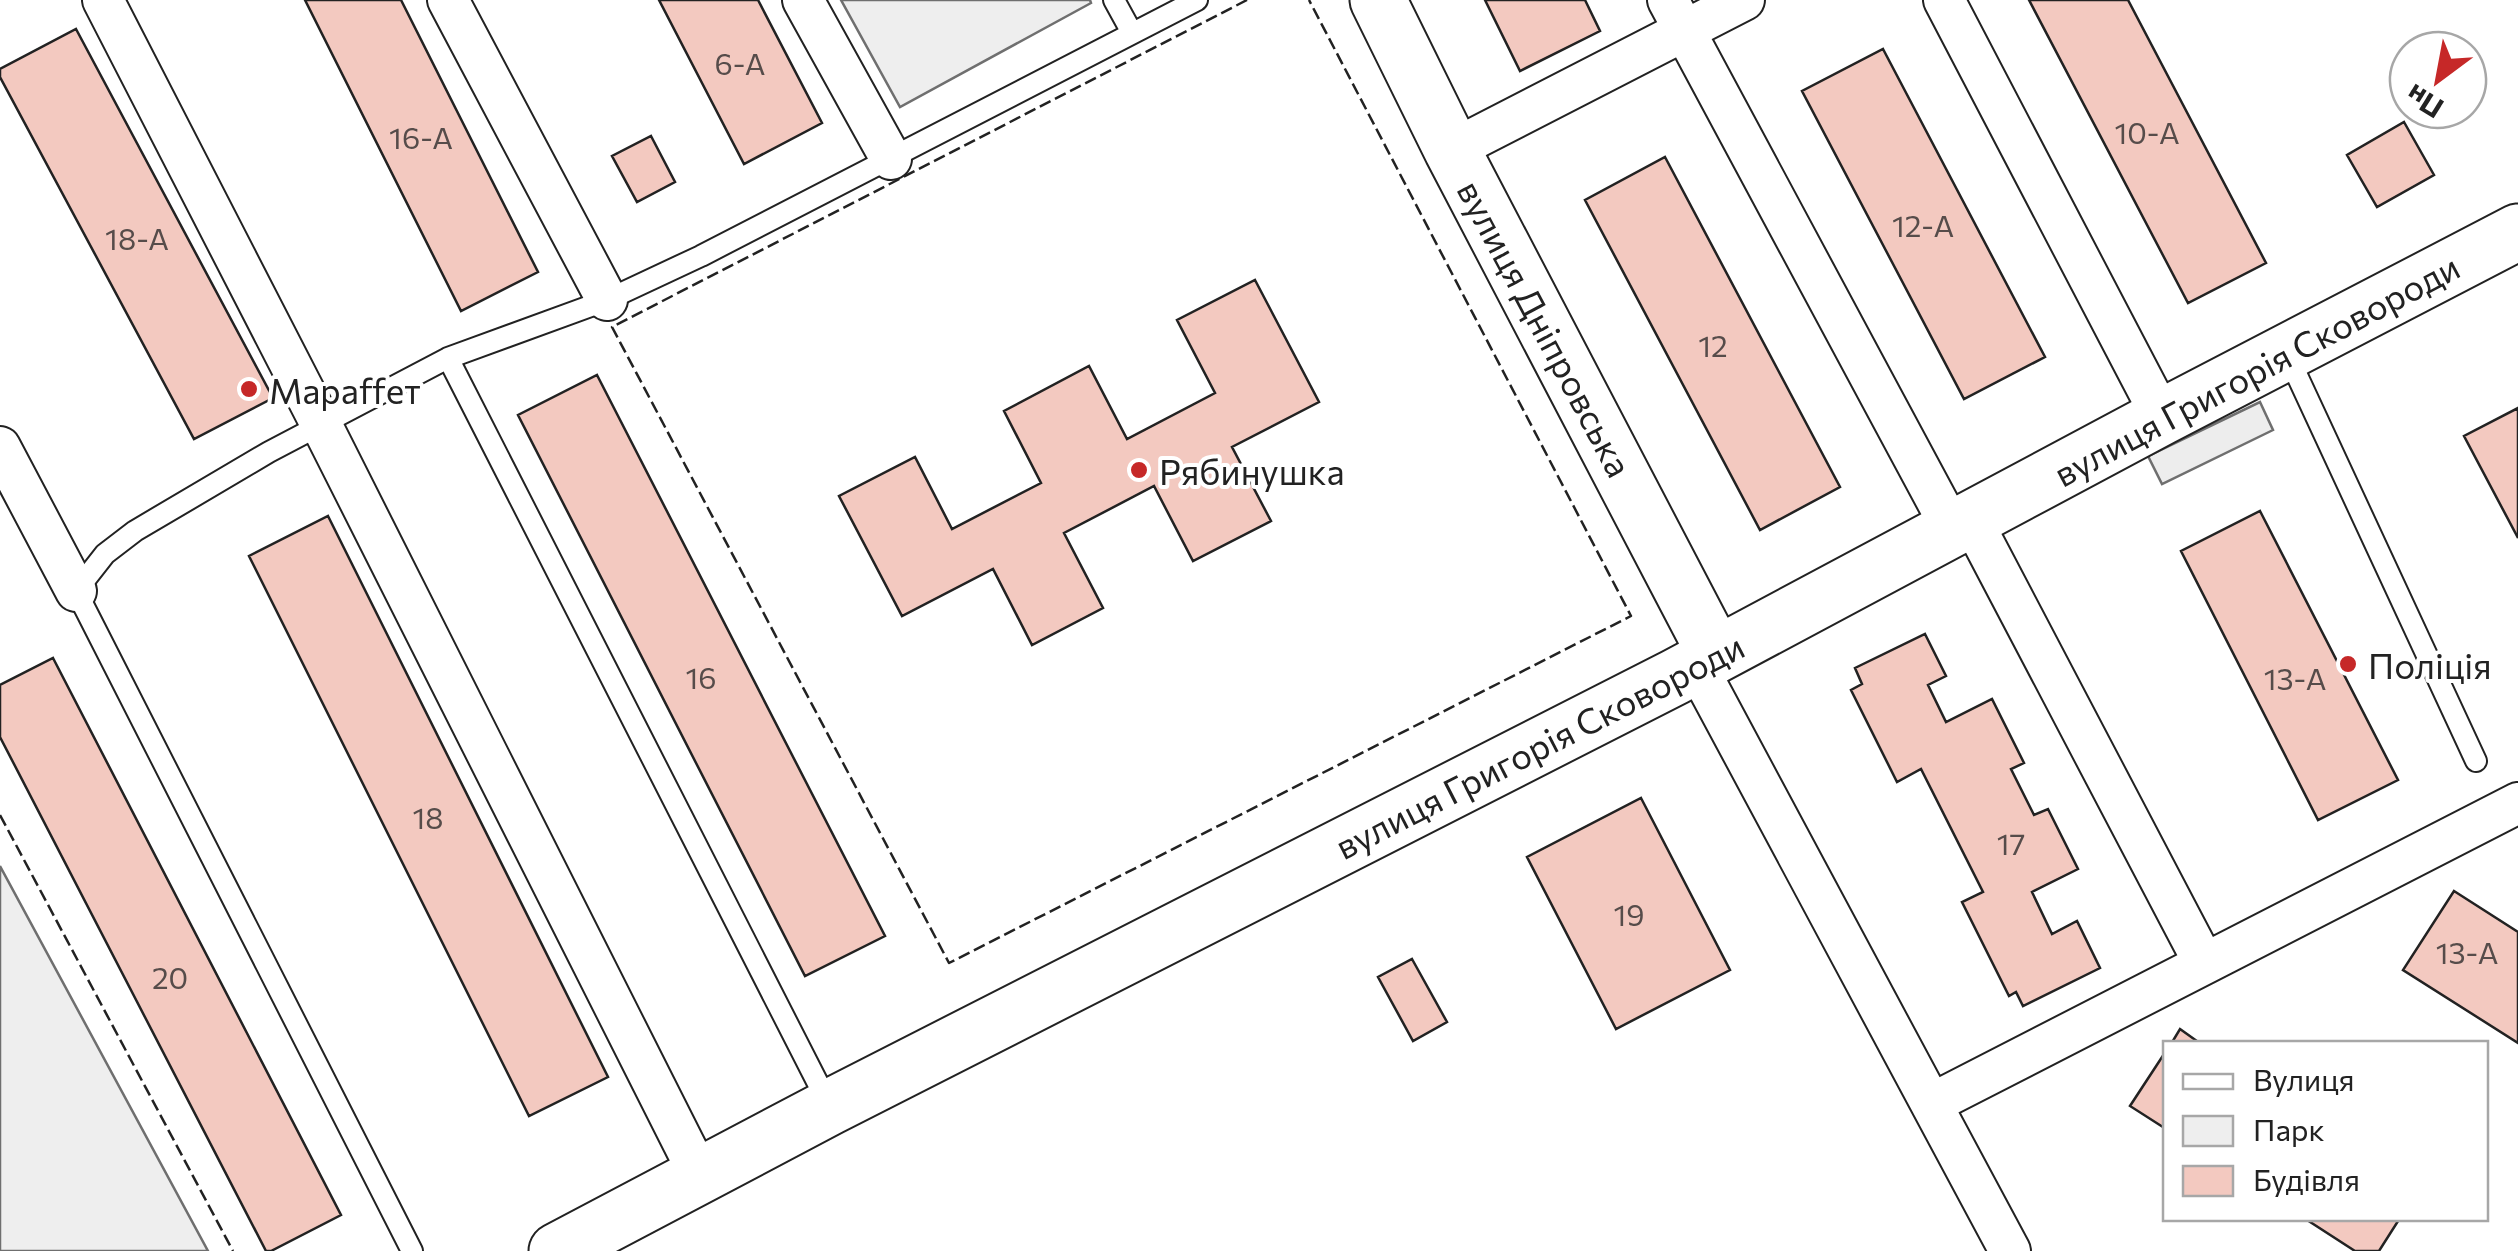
<svg xmlns="http://www.w3.org/2000/svg" width="2518" height="1251" font-family="Commissioner,sans-serif">
<style>
.green{fill:#eee;stroke:#6f6f6f;stroke-width:2.5}
.parking{fill:#ededed;stroke:#6f6f6f;stroke-width:2.5}
.building{fill:#f3c9c0;stroke:#222;stroke-width:2.5}
.lines{fill:none;stroke-linecap:round;stroke-linejoin:round}
.lane-casing{stroke:#222;stroke-width:24}
.street-casing{stroke:#222;stroke-width:44}
.secondary-casing{stroke:#222;stroke-width:59}
.lane{stroke:#fff;stroke-width:20}
.street{stroke:#fff;stroke-width:40}
.secondary{stroke:#fff;stroke-width:55}
.fence{stroke:#222;stroke-width:2.5;stroke-dasharray:12 5;stroke-linecap:butt}
.poi-dot{fill:#c62828;stroke:#fff;stroke-width:4}
.labels{text-anchor:middle;dominant-baseline:central;stroke-width:8;stroke-linejoin:round;paint-order:stroke}
.number-label{font-size:30px;fill:#564c4a}
.street-label{font-size:35px;fill:#222;stroke:#fff}
.poi-label{font-size:35px;fill:#222;stroke:#fff;text-anchor:start}
</style>
<rect width="100%" height="100%" fill="#fff"/>
<path class="green" d="M841 0H1090L1091 3 900 107Z
M0 866 208 1251H0Z"/>
<path class="parking" d="M2260 402 2273 430 2162 484 2148 456Z"/>
<path class="building" d="M305 0H401L538 272 461 311Z
M659 0H758L822 123 744 164Z
M1485 0H1585L1600 31 1520 71Z
M2029 0H2128L2266 263 2188 303Z
M76 29 273 398 194 439 0 77V69Z
M1883 49 2045 357 1964 399 1802 91Z
M2404 122 2434 175 2377 207 2347 155Z
M651 136 675 182 637 202 612 156Z
M1665 157 1840 487 1760 530 1585 200Z
M1255 280 1319 402 1232 447 1271 521 1193 561 1154 486 1064 533 1103 608 1032 645 993 569 902 616 839 496 915 457 952 529 1041 483 1004 411 1089 366 1127 439 1215 393 1177 320Z
M597 375 885 936 805 976 518 415Z
M2518 408V538L2464 436Z
M2260 511 2398 780 2318 820 2181 551Z
M328 516 608 1077 529 1116 249 556Z
M1925 634 1946 676 1928 685 1946 722 1992 699 2024 763 2011 769 2034 815 2048 809 2078 869 2032 892 2052 934 2077 921 2100 968 2023 1006 2016 992 2009 996 1962 902 1983 892 1921 769 1897 782 1851 690 1862 684 1855 668Z
M53 658 341 1215 271 1251H266L0 737V685Z
M1641 798 1730 970 1616 1029 1527 857Z
M2454 891 2518 932V1043L2403 970Z
M1412 959 1447 1022 1413 1041 1378 977Z
M2180 1029 2201 1044H2171Z
M2166 1051V1129L2130 1106Z
M2304 1218H2400L2379 1251H2355Z"/>
<g class="lines">
<defs>
<path id="lane" d="M1114 0 1131 31
M2287 354 2476 761
M448 358 829 1105
M412 1251 76 591 105 554 135 531 269 452 448 358 607 300 701 256 1197 0"/>
<path id="street" d="M103 0 322 426 700 1176
M448 0 607 300
M803 0 891 159
M1668 0 1952 529
M1944 0 2162 417
M1452 150 1744 0
M0 447 76 591
M1971 519 2204 963
M1696 665 2010 1251
M1933 1103 2518 803"/>
<path id="secondary" d="M1378 0 1452 150 1716 655
M557 1251 830 1107 1675 677 2162 417 2518 232"/>
</defs>
<use href="#lane" class="lane-casing"/>
<use href="#street" class="street-casing"/>
<use href="#secondary" class="secondary-casing"/>
<use href="#lane" class="lane"/>
<use href="#street" class="street"/>
<use href="#secondary" class="secondary"/>
<path class="fence" d="M1247 0 612 327 949 963 1631 616 1309 0
M0 815 233 1251"/>
</g>
<g class="poi-dot">
<circle cx="249" cy="389" r="10"/>
<circle cx="1139" cy="470" r="10"/>
<circle cx="2348" cy="664" r="10"/>
</g>
<g class="labels">
<g class="number-label">
<text x="740" y="62">6-А</text>
<text x="2147" y="131">10-А</text>
<text x="421" y="136">16-А</text>
<text x="1923" y="224">12-А</text>
<text x="137" y="237">18-А</text>
<text x="1713" y="344">12</text>
<text x="701" y="676">16</text>
<text x="2295" y="677">13-А</text>
<text x="428" y="816">18</text>
<text x="2011" y="842">17</text>
<text x="1629" y="913">19</text>
<text x="2467" y="951">13-А</text>
<text x="170" y="976">20</text>
</g>
<g class="street-label">
<text transform="translate(1546 328) rotate(62)">вулиця Дніпровська</text>
<text transform="translate(2256 369) rotate(-28)">вулиця Григорія Сковороди</text>
<text transform="translate(1539 745) rotate(-27)">вулиця Григорія Сковороди</text>
</g>
<g class="poi-label">
<text x="269" y="389">Мараffет</text>
<text x="1159" y="470">Рябинушка</text>
<text x="2368" y="664">Поліція</text>
</g>
</g>
<rect x="2163" y="1041" width="325" height="180" fill="#ffffff" stroke="#a7a7a7" stroke-width="2.5"/>
<rect x="2183" y="1074" width="50" height="15" fill="#ffffff" stroke="#a7a7a7" stroke-width="2.5"/>
<text x="2253" y="1091" font-size="30" fill="#222222">Вулиця</text>
<rect x="2183" y="1116" width="50" height="30" fill="#eeeeee" stroke="#a7a7a7" stroke-width="2.5"/>
<text x="2253" y="1141" font-size="30" fill="#222222">Парк</text>
<rect x="2183" y="1166" width="50" height="30" fill="#f3c9c0" stroke="#a7a7a7" stroke-width="2.5"/>
<text x="2253" y="1191" font-size="30" fill="#222222">Будівля</text>
<g transform="translate(2438 80) rotate(212)"><circle r="48" fill="#ffffff" stroke="#a7a7a7" stroke-width="2.5"/>
<path d="M0-8L18 38L0 25L-18 38Z" fill="#c62828"/>
<text y="-15" font-size="28" font-weight="bold" text-anchor="middle" fill="#222222">Пн</text>
</g>
</svg>
